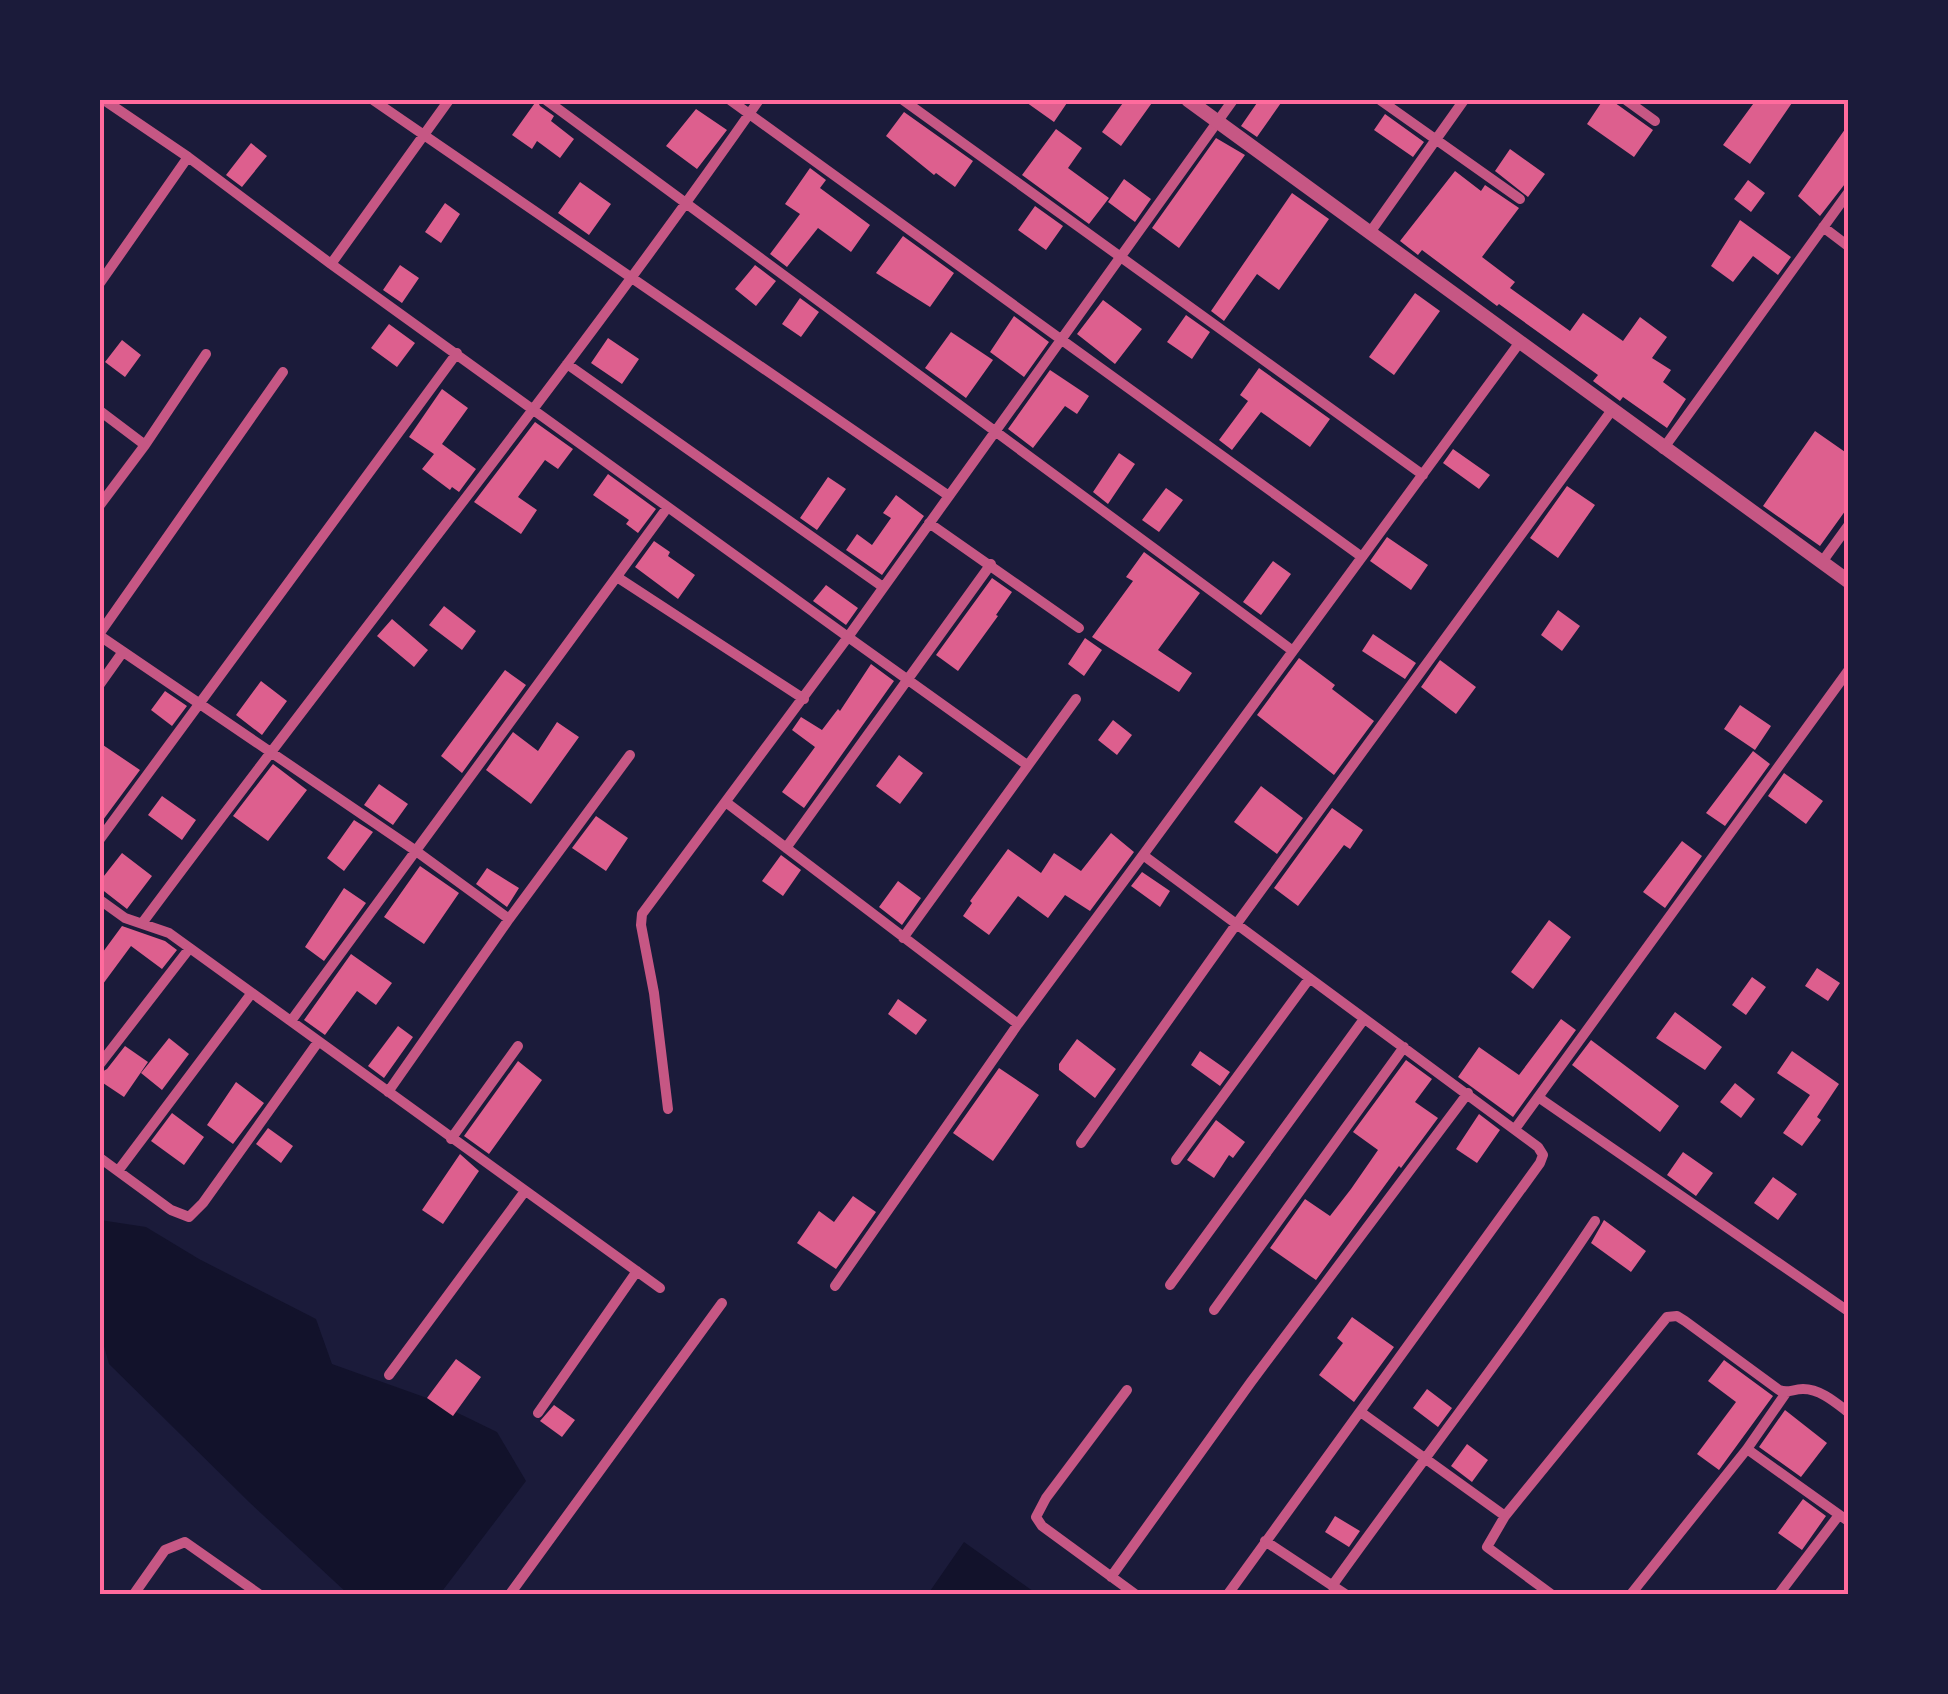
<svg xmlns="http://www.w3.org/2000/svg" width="1948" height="1694" font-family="'Work Sans',sans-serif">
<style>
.water{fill:#12122b}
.building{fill:#dd5f8e}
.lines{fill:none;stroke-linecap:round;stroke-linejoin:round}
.minor{stroke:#c65784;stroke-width:10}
.tertiary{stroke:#c65784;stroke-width:14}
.neatline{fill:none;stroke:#ff6b9d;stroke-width:4}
</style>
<rect width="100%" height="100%" fill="#1b1b3a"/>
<path class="water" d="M100 1220 146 1227 199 1259 316 1319 332 1364 427 1398 497 1432 526 1481 440 1594H348L249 1502 109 1364 100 1332Z
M964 1542 1037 1594H928Z"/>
<path class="building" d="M537 100 540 106 554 116 551 121 574 139 560 158 537 141 532 149 512 135Z
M1023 100H1069L1054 122Z
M1125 100H1154L1121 146 1102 132Z
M1259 100H1283L1257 137 1241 126Z
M1603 100H1611L1653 130 1634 157 1587 124Z
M1756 100H1794L1750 164 1723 145Z
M696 109 727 130 697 169 666 146Z
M904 112 973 161 955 187 936 173 934 175 886 136Z
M1385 114 1424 142 1413 157 1374 130Z
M1848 125V180L1820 216 1798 196Z
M1056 129 1082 148 1068 168 1109 198 1089 224 1022 175Z
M1216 138 1245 155 1179 248 1152 228Z
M251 143 267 156 242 187 226 175Z
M1510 149 1545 174 1528 197 1495 171Z
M810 168 826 180 820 188 870 225 851 252 818 228 787 267 770 254 800 214 785 204Z
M1455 171 1481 191 1485 185 1519 208 1482 257 1515 282 1510 288 1570 331 1583 313 1623 341 1640 317 1667 337 1652 358 1671 370 1663 382 1686 399 1667 428 1623 397 1620 401 1593 381 1598 375 1499 304 1497 306 1422 250 1418 255 1400 241Z
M1124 179 1151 199 1135 222 1108 202Z
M1748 180 1765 193 1751 212 1734 199Z
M580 182 611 204 589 235 558 213Z
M1292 193 1329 219 1279 290 1257 274 1224 321 1211 311Z
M445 203 460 214 441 243 425 232Z
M1035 206 1063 226 1046 250 1018 230Z
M1740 220 1791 257 1778 275 1753 256 1733 282 1711 266Z
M903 236 954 273 930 307 876 273Z
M400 265 419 278 402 303 383 290Z
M755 265 776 281 756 306 735 289Z
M1415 293 1440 311 1394 375 1369 357Z
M800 298 819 312 801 337 782 324Z
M1103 300 1142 329 1115 364 1077 334Z
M1186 315 1210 332 1192 359 1167 342Z
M1014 316 1049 342 1024 377 990 352Z
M389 324 415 343 397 367 371 348Z
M951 332 993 360 966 398 925 368Z
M608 338 639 359 622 384 591 363Z
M122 340 141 355 125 377 105 362Z
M1259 368 1330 419 1310 447 1261 412 1232 450 1219 440 1248 401 1240 395Z
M1050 370 1089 396 1077 414 1065 406 1033 448 1008 429Z
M442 389 468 408 442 444 476 469 459 492 452 487 450 490 422 469 434 454 409 437Z
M535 422 573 449 558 469 545 460 518 497 537 510 521 534 474 502Z
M1815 431 1848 454V507L1820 546 1763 506Z
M1453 449 1490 475 1479 489 1443 463Z
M1119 453 1135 464 1108 504 1093 492Z
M608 474 656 509 638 533 626 524 629 520 593 495Z
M828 477 846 489 817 530 800 518Z
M1567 486 1595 505 1558 558 1530 538Z
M1166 488 1183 500 1159 532 1142 520Z
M896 495 924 516 882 575 846 550 857 534 872 545 891 518 883 513Z
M1387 537 1428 565 1411 590 1370 561Z
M654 541 670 552 668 556 695 575 678 599 635 567Z
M1144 552 1200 593 1158 650 1192 673 1179 692 1092 637 1133 581 1126 577Z
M1273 561 1291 574 1261 615 1243 602Z
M992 578 1012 592 996 615 998 616 958 671 936 655Z
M826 585 858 608 846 625 813 601Z
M444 606 476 631 462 650 429 625Z
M1558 610 1580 626 1562 651 1541 635Z
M392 619 428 650 414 667 377 636Z
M1373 634 1416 663 1405 679 1362 651Z
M1085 638 1102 650 1084 676 1068 664Z
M1299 658 1335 685 1332 689 1374 721 1334 775 1257 715Z
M1440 660 1476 687 1456 714 1421 687Z
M871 664 894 681 804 808 782 792 815 747 792 730 801 717 822 730 838 709 840 711Z
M505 670 526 685 462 773 441 756Z
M261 681 287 701 262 735 236 715Z
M165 691 187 706 172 726 151 710Z
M1740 705 1771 726 1755 750 1724 729Z
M1113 720 1132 735 1117 755 1098 740Z
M557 722 579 737 531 804 486 770 513 732 538 751Z
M100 743 140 770 100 824Z
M1753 751 1770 764 1725 826 1706 813Z
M899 755 923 773 900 804 876 786Z
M273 764 307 790 268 841 233 816Z
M1784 773 1823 801 1806 824 1768 796Z
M379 784 408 804 393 825 364 805Z
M1261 786 1303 818 1277 854 1234 822Z
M162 796 196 820 182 840 148 815Z
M1332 808 1363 830 1350 849 1344 845 1298 906 1274 888Z
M596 816 628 838 606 871 572 848Z
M354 820 373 832 344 871 327 858Z
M1111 833 1134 852 1090 911 1065 895 1048 918 1018 896 989 935 963 916 972 903 970 901 1008 849 1041 873 1054 853 1081 871Z
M1682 841 1702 856 1665 908 1643 892Z
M122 853 152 876 127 909 100 888V881Z
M781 855 801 870 783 896 762 881Z
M420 866 459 893 424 944 384 917Z
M487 868 519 888 507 907 476 884Z
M1142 872 1170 891 1160 907 1131 886Z
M898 881 921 898 902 925 879 907Z
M344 888 366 903 324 961 305 947Z
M1549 920 1571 937 1533 989 1511 972Z
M122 926 165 941 177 950 162 969 131 946 100 988V956Z
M351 954 392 983 376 1005 357 991 325 1035 304 1020Z
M1817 968 1840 983 1828 1001 1805 986Z
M1752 977 1766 987 1746 1015 1732 1005Z
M898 999 927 1020 916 1035 888 1014Z
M1675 1012 1722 1047 1705 1070 1656 1038Z
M1561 1019 1576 1030 1513 1117 1458 1077 1479 1047 1519 1075Z
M398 1026 413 1037 384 1078 368 1066Z
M169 1038 189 1054 162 1090 141 1073Z
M1077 1039 1116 1069 1095 1098 1059 1070V1064Z
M1591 1040 1679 1106 1660 1132 1572 1065Z
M125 1046 148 1062 124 1097 100 1081V1073L107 1069Z
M1200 1051 1230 1072 1220 1086 1191 1065Z
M1792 1051 1839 1084 1817 1117 1821 1120 1802 1146 1783 1133 1810 1095 1777 1073Z
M1406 1060 1432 1079 1415 1102 1438 1118 1401 1168 1399 1166 1316 1280 1270 1248 1305 1199 1330 1216 1351 1189 1378 1150 1353 1132Z
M518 1061 542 1080 489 1154 464 1136Z
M999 1068 1039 1095 993 1161 953 1133Z
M236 1082 264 1103 233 1144 207 1125Z
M1735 1083 1755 1099 1741 1118 1720 1102Z
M172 1113 204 1137 184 1165 151 1141Z
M1479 1114 1500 1130 1477 1163 1456 1149Z
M1216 1120 1245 1142 1233 1158 1229 1155 1214 1178 1187 1160Z
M268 1128 293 1146 281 1163 256 1144Z
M1683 1152 1713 1173 1696 1196 1667 1175Z
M460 1154 479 1171 443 1224 422 1210Z
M1773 1177 1797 1194 1778 1220 1754 1203Z
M853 1196 876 1212 836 1269 797 1243 819 1211 834 1222Z
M1604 1220 1646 1251 1631 1272 1591 1243Z
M1352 1317 1394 1347 1354 1402 1319 1375 1343 1343 1337 1338Z
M456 1359 481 1377 453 1416 427 1398Z
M1724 1360 1773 1396 1719 1470 1697 1454 1736 1402 1708 1381Z
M1427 1389 1452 1408 1438 1427 1413 1408Z
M554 1405 575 1420 562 1437 540 1421Z
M1785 1410 1827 1443 1801 1477 1759 1447Z
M1467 1444 1488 1460 1472 1482 1451 1466Z
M1803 1499 1826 1516 1802 1550 1778 1533Z
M1335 1516 1360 1531 1349 1547 1325 1532Z"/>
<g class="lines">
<path class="minor" d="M104 100 188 157 331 264 848 637 642 914 641 925 654 993 668 1109
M373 100 949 496 848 637 1027 765
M546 100 1293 651
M730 100 1362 557
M903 100 1423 475
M1380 100 1520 199
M1626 100 1655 121
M1823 227 1848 246
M1371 231 1464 100
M331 264 449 100
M100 283 188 157
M567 364 883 587
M100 411 145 445
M1663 449 1848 193
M949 496 1233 100
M100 505 145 445 206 354
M929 523 1079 628
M1822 562 1848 526
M617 577 804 699
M100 633 283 372
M100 636 416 851 509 919
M100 684 122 653
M727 803 1018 1024
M100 839 457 353
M786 848 991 564
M1143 855 1520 342
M100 900 125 918 169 933 660 1288
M143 922C347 647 563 381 759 100
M903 938 1076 699
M291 1021 667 508
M100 1064 189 949
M388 1092 509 919 630 755
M1538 1097 1848 1311
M1515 1129 1848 671
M451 1139 518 1046
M1081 1143 1235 926 1612 410
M100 1158 171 1210 189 1217 203 1203 318 1042
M1176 1160 1309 979
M118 1171 251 994
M1170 1285 1364 1019
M835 1286 1018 1024 1143 855 1538 1147 1543 1155 1540 1163 1228 1594
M1214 1310 1404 1047
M389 1375 525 1191
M1127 1390 1046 1498 1036 1517 1042 1526 1135 1594
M538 1413 637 1271
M1362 1413 1505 1516 1487 1547 1551 1594
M1747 1449 1848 1521
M1505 1516 1667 1317 1677 1316 1685 1321 1779 1390C1789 1394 1792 1389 1803 1389 1820 1389 1835 1402 1848 1412
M1265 1541 1345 1594
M1111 1577 1251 1382 1468 1093
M1332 1586C1419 1464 1512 1346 1595 1221
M134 1594 165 1550 185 1542 259 1594
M510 1594 722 1303
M1631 1594 1747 1449 1786 1393
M1779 1594 1839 1515"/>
<path class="tertiary" d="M1188 100 1848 581"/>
</g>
<rect width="1948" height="1694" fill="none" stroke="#1b1b3a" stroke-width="205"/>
<rect x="102" y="102" width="1744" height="1490" class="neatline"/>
</svg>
